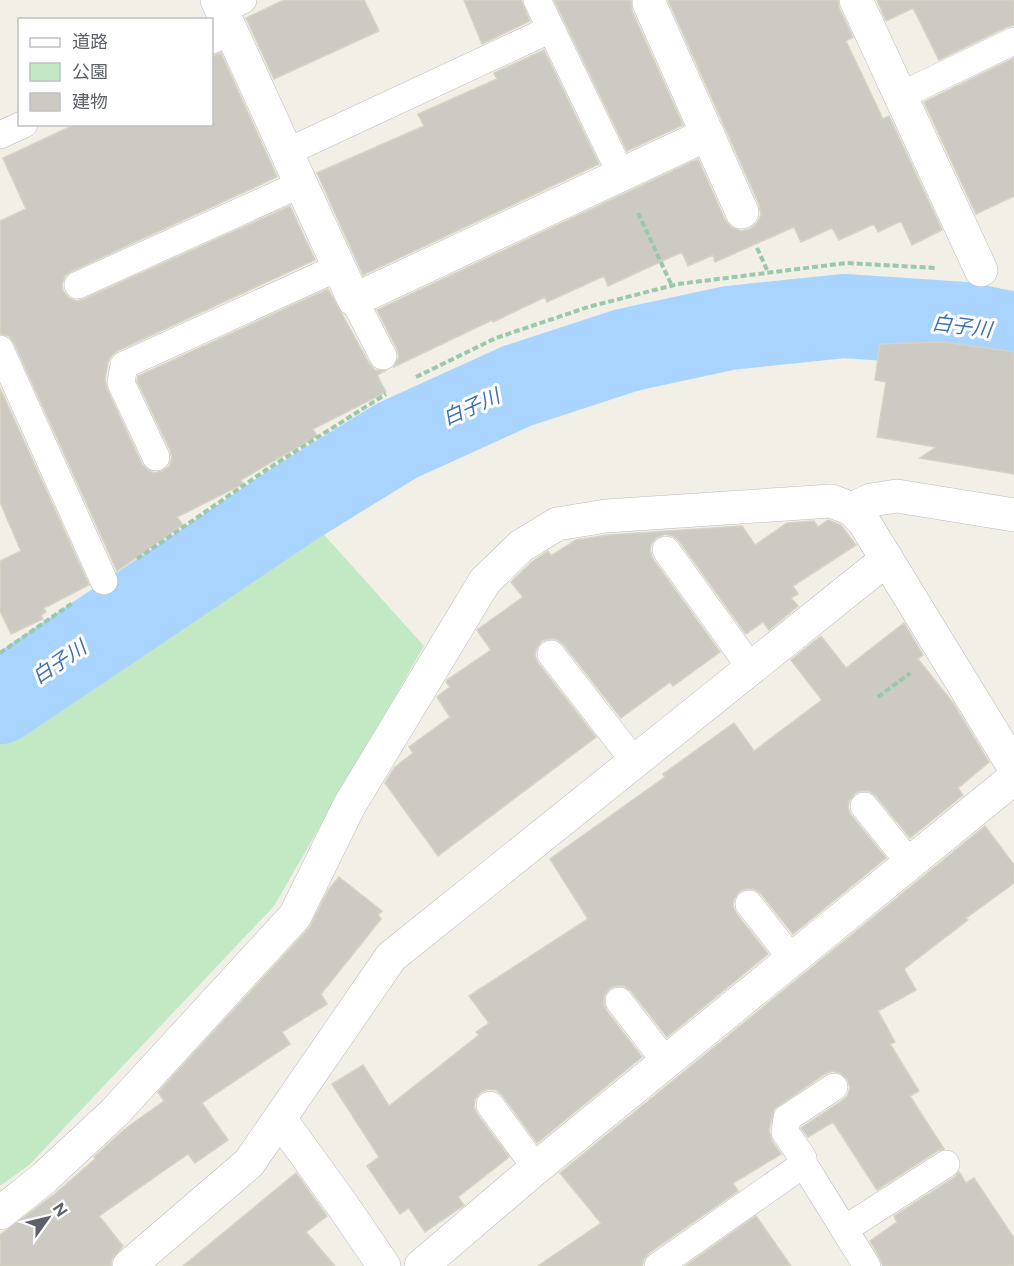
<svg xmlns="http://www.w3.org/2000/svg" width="1014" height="1266" font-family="'Public Sans','Noto Sans JP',sans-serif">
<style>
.green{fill:#c2e9c4}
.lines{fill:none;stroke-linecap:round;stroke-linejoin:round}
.river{stroke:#a8d4ff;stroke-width:84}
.building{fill:#cccac3;stroke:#d6d2c4;stroke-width:1.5}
.service-casing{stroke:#b9bcc1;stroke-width:28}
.minor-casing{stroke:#b9bcc1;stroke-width:34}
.path{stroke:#99c8aa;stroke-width:4;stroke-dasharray:6 3;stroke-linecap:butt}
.service{stroke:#fff;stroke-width:27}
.minor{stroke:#fff;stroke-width:33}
.labels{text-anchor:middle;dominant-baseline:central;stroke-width:6;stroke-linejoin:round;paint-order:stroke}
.water-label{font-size:20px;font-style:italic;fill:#3d72b8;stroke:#fff}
</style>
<rect width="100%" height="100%" fill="#f1efe6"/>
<path class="green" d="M318 528 424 646 274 906 29 1165 0 1186V742Z"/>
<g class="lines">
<path class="river" d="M0 702 294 504 396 441 517 386 627 350 729 328 844 316 964 324 1014 334"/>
</g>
<path class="building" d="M284 0H364L379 31 274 79 246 18Z
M464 0H521L530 21 482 44Z
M554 0H631L632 11 683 125 627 151Z
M668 0H838L839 8 853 37 846 41 883 119 889 116 942 230 912 245 901 221 878 232 874 224 839 240 832 228 801 242 794 227 715 262 713 255 688 266 682 252 608 286 604 276 547 302 545 297 493 322 492 320 394 367 399 357 397 349 377 310 698 159 725 220 731 227 741 231 750 229 757 223 761 215 759 204Z
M877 0H1014V25L1007 27 939 60 913 8 886 21Z
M544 50 599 164 363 275 317 173 424 126 418 114 497 79 494 73Z
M221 53 277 177 72 271 65 276 62 284 63 291 69 298 77 301 84 299 290 206 315 260 117 351 112 355 108 362 105 380 107 389 142 464 148 470 154 473 162 471 169 466 172 458 170 450 137 381 138 376 328 289 369 363 375 370 385 371 377 375 386 392 313 429 317 436 241 480 243 484 177 517 183 525 117 571 14 343 9 336 0 334V221L26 209 3 158 76 124H212V56Z
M1014 58V196L976 214 924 102Z
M943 342 1014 352V474L920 458 936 447 877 437 886 382 875 380 880 344Z
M0 388 89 585 44 608 46 612 41 615 43 619 11 634 0 611V561L21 551 0 502Z
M828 520 841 525 856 545 793 586 798 594 791 598 798 606 769 630 763 622 746 634 679 541 673 536 665 534 656 538 651 544 650 551 653 559 720 652 673 686 670 682 621 718 563 644 556 639H548L542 641 536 649 535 656 538 663 596 737 438 856 385 783 394 768 413 753 409 747 450 717 437 697 450 687 446 682 447 680 491 650 477 630 523 597 511 582 533 561 548 551 551 556 576 540 608 535 742 526 755 545 787 523 814 521 818 527Z
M904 623 923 655 918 659 953 703 989 762 958 788 963 795 910 838 876 796 869 791H861L855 793 849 801 848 808 851 815 886 858 793 934 761 894 754 889H746L740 891 734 899 733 906 736 913 768 954 667 1037 631 991 624 986H616L610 988 604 996V1004L606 1010 642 1057 537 1143 502 1095 496 1090 488 1089 481 1092 475 1099 474 1107 477 1114 509 1157 458 1197 464 1205 425 1232 409 1208 400 1214 367 1166 379 1157 332 1084 363 1065 389 1106 479 1035 476 1032 489 1023 469 996 588 919 550 859 665 777 663 774 734 723 754 751 822 700 791 660 821 636 846 668Z
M985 826 1014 865V883L966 918 968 920 904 969 916 990 878 1011 895 1042 890 1044 919 1091 910 1096 944 1149 937 1151 877 1190 833 1122 808 1137 801 1128 843 1100 848 1095 850 1087 847 1079 840 1073 832 1071 825 1074 774 1109 769 1131 772 1141 781 1154 733 1183 738 1191 649 1253 644 1259 642 1266H538L601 1223 560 1173Z
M339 877 382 911 378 915 381 919 321 994 327 1004 282 1032 290 1044 202 1103 228 1140 195 1163 188 1154 99 1216 123 1246 112 1259 111 1266H0V1235L56 1193 95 1159 94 1157 125 1129 164 1101 158 1092 309 928 329 889Z
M959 1172 966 1183 974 1178 1014 1238V1266H883L880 1258 870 1241 897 1222 894 1216 955 1177Z
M296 1173 327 1216 306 1232 335 1266H183Z
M756 1216 791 1266H685Z"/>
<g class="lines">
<defs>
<path id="service" d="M537 0 621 174
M222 10 243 0
M212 40 232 31
M900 96 1014 41
M0 135 24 124
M287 152 551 29
M78 285 301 184
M354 300 383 356
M0 349 104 581
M156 457 121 383 124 365 339 267
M666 550 751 668
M551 654 635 762
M864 806 910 863
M749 904 792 959
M619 1001 666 1062
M490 1105 536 1168
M804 1167 803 1158 785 1132 787 1118 834 1087
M845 1229 946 1164
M658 1266 798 1168 804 1167 808 1171 867 1266"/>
<path id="minor" d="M217 0 354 300 708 134
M650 0 649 3 742 212
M856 0 981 270
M852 509 871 500 897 496 1014 515
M280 1119 343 1206 384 1266
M0 1213 44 1178 114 1113 295 916 349 806 485 581 521 546 557 524 606 516 831 501 852 509 864 522 1014 767
M129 1266 249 1163 391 957 887 559
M421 1266 536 1168 1014 778"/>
</defs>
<use href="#service" class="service-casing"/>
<use href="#minor" class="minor-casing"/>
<path class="path" d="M638 213 672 286
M757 248 768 272
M416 377 496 338 588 307 678 284 846 263 936 268
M137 559 266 470 386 394
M0 653 74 602
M878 697 910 673"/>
<use href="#service" class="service"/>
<use href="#minor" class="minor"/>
</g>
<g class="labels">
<g class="water-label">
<text transform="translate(962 326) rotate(7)">白子川</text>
<text transform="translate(471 407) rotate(-24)">白子川</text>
<text transform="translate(59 662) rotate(-34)">白子川</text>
</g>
</g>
<rect x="18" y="18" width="195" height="108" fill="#ffffff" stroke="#bfc0c3" stroke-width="1.5"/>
<rect x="30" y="38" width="30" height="9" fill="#ffffff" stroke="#bfc0c3" stroke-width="1.5"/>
<text x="72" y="48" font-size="18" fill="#5e6268">道路</text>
<rect x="30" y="63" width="30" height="18" fill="#c2e9c4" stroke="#bfc0c3" stroke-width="1.5"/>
<text x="72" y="78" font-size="18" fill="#5e6268">公園</text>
<rect x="30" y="93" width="30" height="18" fill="#cccac3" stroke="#bfc0c3" stroke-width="1.5"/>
<text x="72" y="108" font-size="18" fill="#5e6268">建物</text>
<g transform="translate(48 1218) rotate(56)" stroke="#ffffff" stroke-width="4.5" paint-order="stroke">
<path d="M0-4.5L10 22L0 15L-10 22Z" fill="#5e6268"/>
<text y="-9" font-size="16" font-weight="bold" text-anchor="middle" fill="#5e6268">N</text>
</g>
</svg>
